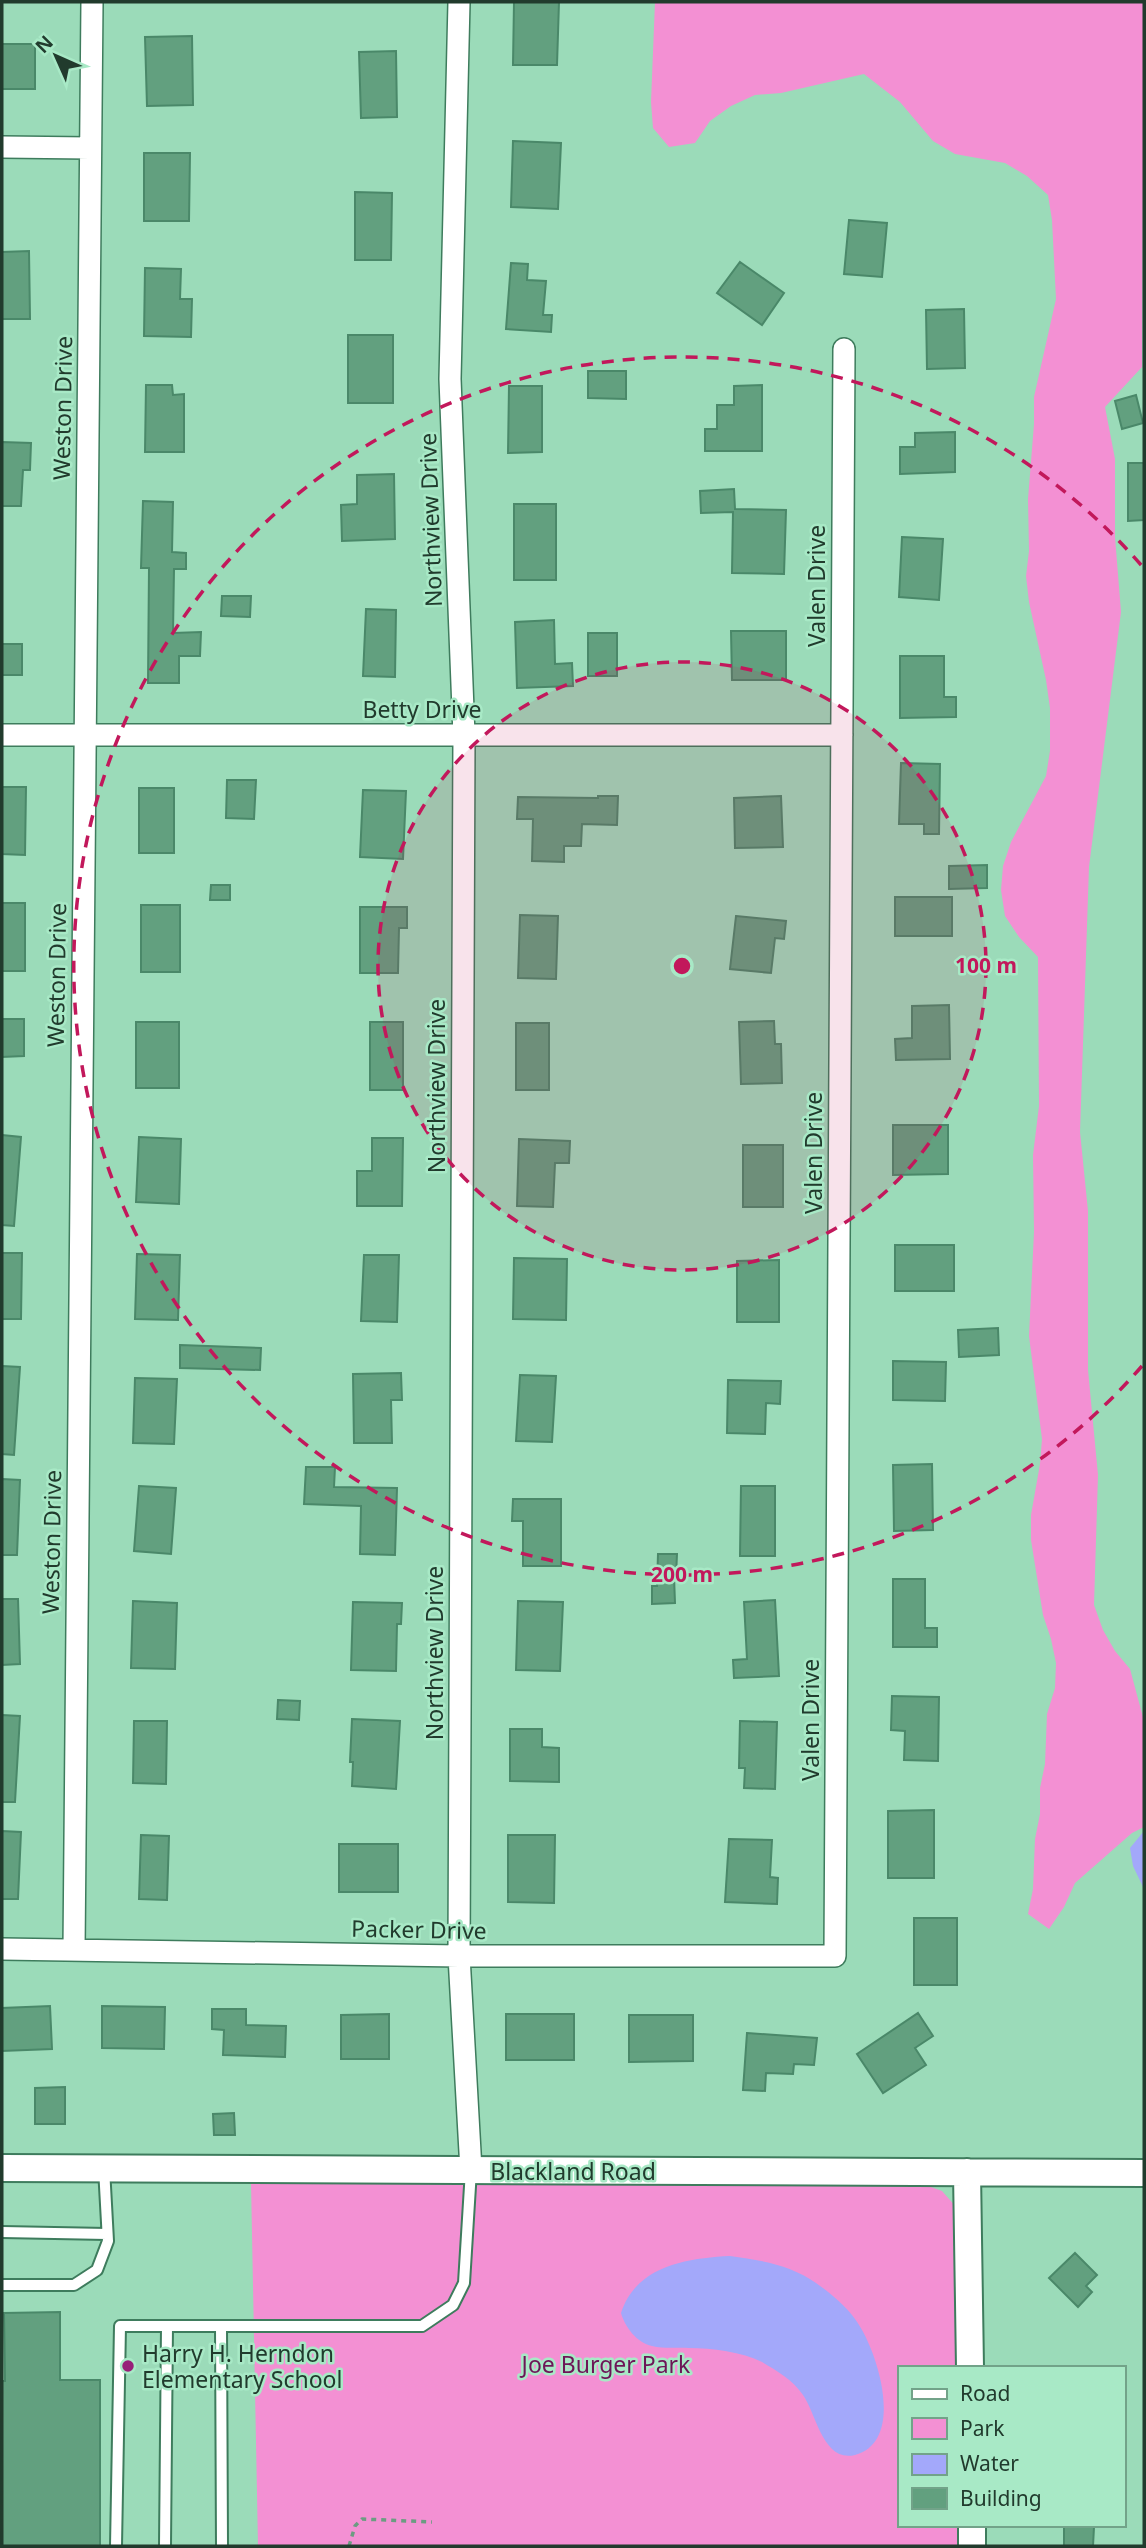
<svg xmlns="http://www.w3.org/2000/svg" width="1146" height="2548" font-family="'Noto Sans',sans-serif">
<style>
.green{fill:#f390d3}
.water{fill:#a3a8fa}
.building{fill:#62a07f;stroke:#4a8869;stroke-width:2}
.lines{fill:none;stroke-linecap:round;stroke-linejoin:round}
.service-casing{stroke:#3e7c5d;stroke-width:14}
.minor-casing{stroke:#3e7c5d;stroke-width:24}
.tertiary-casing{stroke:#3e7c5d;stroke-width:30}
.path{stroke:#6b9c82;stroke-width:3.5;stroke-dasharray:5 5;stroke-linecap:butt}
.service{stroke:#fff;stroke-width:10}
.minor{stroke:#fff;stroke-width:21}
.tertiary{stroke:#fff;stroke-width:26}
.ring{fill:none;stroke:#c2185b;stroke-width:3.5;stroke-dasharray:12 9}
.poi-dot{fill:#971f79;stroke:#a8e9c6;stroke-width:2.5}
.labels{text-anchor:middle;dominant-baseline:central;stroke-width:5;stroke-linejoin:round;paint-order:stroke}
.street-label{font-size:23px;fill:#213b2d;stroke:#a8e9c6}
.poi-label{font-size:23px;fill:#213b2d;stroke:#a8e9c6;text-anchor:start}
.park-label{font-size:23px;fill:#6d1557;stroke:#a8e9c6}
.centre{fill:#c2185b;stroke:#a8e9c6;stroke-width:3.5}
.ring-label{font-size:21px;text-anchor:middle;font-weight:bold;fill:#c2185b;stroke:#a8e9c6;stroke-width:5;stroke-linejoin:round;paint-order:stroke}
</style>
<rect width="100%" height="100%" fill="#9bdbb9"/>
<path class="green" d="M655 2H1144L1142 367 1105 407 1115 459V537L1121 612 1089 867 1080 1132 1088 1211V1370L1098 1475 1094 1605 1103 1630 1115 1651 1130 1669 1144 1721V1827L1132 1833 1075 1883 1064 1907 1049 1929 1028 1914 1033 1889 1035 1839 1040 1814V1788L1045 1764 1047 1714 1055 1688 1056 1663 1051 1639 1043 1615 1031 1540V1515L1040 1464 1042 1439 1029 1336 1034 1232 1033 1155 1039 1106 1038 957 1019 937 1005 916 1001 890 1003 866 1011 842 1046 776 1050 751V708L1046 680 1029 602 1026 576 1029 551 1028 499 1034 424V397L1056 299 1052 220 1048 195 1027 176 1005 163 955 154 933 141 900 102 864 74 781 93 755 95 731 106 710 121 695 143 669 147 653 128 651 102Z
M251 2182H917L942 2191 957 2208 959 2368H899V2525H961L962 2546H258Z"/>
<path class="water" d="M1144 1831V1889L1133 1866 1130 1848Z
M730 2256C760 2260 791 2265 816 2283 830 2293 845 2305 855 2319 877 2348 907 2441 855 2455 823 2463 816 2413 803 2395 793 2380 777 2371 762 2362 742 2352 712 2348 689 2348 678 2347 664 2349 652 2346 637 2343 625 2327 621 2313 636 2266 687 2258 730 2256Z"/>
<path class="building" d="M514 2H559L557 65H513Z
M192 36 193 105 147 106 145 37Z
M2 44H35V89H2Z
M396 51 397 117 361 118 359 52Z
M513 141 561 143 558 209 511 207Z
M144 153H190L189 221H144Z
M355 192 392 193 391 260H355Z
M849 220 887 223 882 277 844 274Z
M29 251 30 319H2V252Z
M740 262 784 293 762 325 717 293Z
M511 263 528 264 527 280 546 281 543 315H552L551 332 506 329Z
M145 268 181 269 180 299H192L191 337 144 336Z
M964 309 965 368 927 369 926 310Z
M348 335H393V403H348Z
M588 371H626V399L588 398Z
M146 385H172L173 395 184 394V452H145Z
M762 385V451H705V429H717V405H734V386Z
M509 386H542V452L508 453Z
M1136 395 1143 423 1122 429 1115 401Z
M955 432V472L900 474V447H915V433Z
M2 442 31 443 30 470H23L21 506H2Z
M1128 463H1144V520L1128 521Z
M394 474 395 539 342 541 341 505 357 504V475Z
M734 489 735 509 786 510 784 574 732 573 733 512 701 513 700 491Z
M143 501 173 502 172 552 186 553V569H174L173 633 201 632 200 656H179V683H148L149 568H141Z
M514 504H556V580H514Z
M902 537 943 539 939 600 899 597Z
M222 596H251L250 617 221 616Z
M366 609 396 610 395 677 363 676Z
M554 620 555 664 572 663 573 686 517 688 515 622Z
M731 631H786V680H732Z
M588 633H617V676H588Z
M2 644H22V675H2Z
M900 656H944V697H956V717L900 718Z
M901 763 940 764 939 834H924V824H899Z
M227 780H256L254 819 226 818Z
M2 787H26L25 855 2 854Z
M139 788H174V853H139Z
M363 790 406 791 403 859 360 857Z
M598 796H618L617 825 582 824 581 846H564V862L532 861 533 819H517L518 797 598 798Z
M781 796 783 847 735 848 734 798Z
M987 865V888L949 889V866Z
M211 885H230V900H210Z
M895 897H952V936H895Z
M2 903H25V971H2Z
M141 905H180V972H141Z
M360 907H407V928H399L398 973H360Z
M520 915 558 916 556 979 518 978Z
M736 916 786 921 784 939 775 938 771 973 730 969Z
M949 1005 950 1059 896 1060 895 1039 912 1038V1006Z
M2 1019H24V1056L2 1057Z
M774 1021 775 1044H781L782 1083 741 1084 739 1022Z
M136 1022H179V1088H136Z
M370 1022H403V1090H370Z
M516 1023H549V1090H516Z
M893 1125H948V1174L893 1175Z
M2 1135 21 1137 14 1226 2 1225Z
M139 1137 181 1139 179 1204 136 1202Z
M372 1138H403L402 1206H357V1171H372Z
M519 1139 570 1141 569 1163H555L553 1207 517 1206Z
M743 1145H783V1207H743Z
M895 1245H954V1291H895Z
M2 1253H22L21 1319H2Z
M137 1254 180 1255 178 1320 135 1319Z
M364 1255H399L397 1322 361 1321Z
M514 1258 567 1259 566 1320 513 1319Z
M779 1260V1322H737V1261Z
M998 1328 999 1355 959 1357 958 1330Z
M180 1345 261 1348 260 1370 180 1368Z
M893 1361 946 1362 945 1401 893 1400Z
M2 1366 20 1367 14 1455 2 1454Z
M401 1373 402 1400H391L392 1443H354L353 1374Z
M520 1375 556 1376 552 1442 516 1441Z
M135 1378 177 1379 174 1444 133 1443Z
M728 1380 781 1381 780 1404 766 1403 765 1434 727 1433Z
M932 1464 933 1530 894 1531 893 1465Z
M306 1467H335L334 1487 397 1488 395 1555 360 1554 361 1506 304 1504Z
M2 1479 20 1480 17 1555H2Z
M139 1486 176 1488 171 1554 134 1551Z
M741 1486H775V1556H740Z
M513 1499H561V1566H523V1521H512Z
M658 1554H677L676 1576H674L675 1603 652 1604V1586H657Z
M893 1579H925V1628H937V1647H893Z
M2 1599H18L20 1664 2 1665Z
M775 1600 779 1676 734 1678 733 1660 747 1659 744 1602Z
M133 1601 177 1603 175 1669 131 1668Z
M518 1601 563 1602 560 1671 516 1670Z
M353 1602 402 1603 401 1624H397L396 1671 351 1670Z
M892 1696 939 1697 938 1761 904 1760 905 1731 891 1730Z
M278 1700 300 1701 299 1720 277 1719Z
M2 1715 20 1716 15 1802H2Z
M352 1719 400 1721 396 1789 352 1786 353 1762H350Z
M134 1721H167L166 1784 133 1783Z
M740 1721 777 1722 775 1789 744 1788 745 1768H739Z
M510 1729H542V1747L559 1748V1782L510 1781Z
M934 1810V1878H888V1811Z
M2 1831 21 1832 18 1899H2Z
M141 1835 169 1836 167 1900 139 1899Z
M508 1835H555L554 1903 508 1902Z
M729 1839 772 1840 770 1877 778 1878 777 1904 725 1902Z
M339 1844H398V1892H339Z
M914 1918H957V1985H914Z
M50 2006 52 2049 2 2051V2008Z
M102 2006 165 2007 164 2049 102 2048Z
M212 2009H246V2025L286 2026 285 2057 223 2055 224 2030 212 2029Z
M918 2013 933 2036 915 2048 926 2065 883 2093 857 2054Z
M389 2014V2059H341V2015Z
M506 2014H574V2060H506Z
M629 2015H693V2061L629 2062Z
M747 2033 817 2038 814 2065 794 2064 793 2074 766 2073 765 2091 743 2090Z
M65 2087V2124H35V2088Z
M234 2113 235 2135H214L213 2114Z
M1075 2253 1097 2275 1086 2286 1092 2292 1078 2307 1049 2278Z
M60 2312V2380H100V2546H2V2381H5L4 2313Z
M1064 2527H1094L1093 2546H1064Z"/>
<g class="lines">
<defs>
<path id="service" d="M2 2232 107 2234
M2 2285H74L97 2270 108 2241 104 2168
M221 2326 222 2546
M116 2546 120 2326H167
M165 2546 167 2326H422L453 2305 464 2283 471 2170"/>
<path id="minor" d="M459 2 450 379 464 735 459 1956 471 2170
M2 147 90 148
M2 735H842
M2 1949 459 1956H835L844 349
M74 1950 92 2"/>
<path id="tertiary" d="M2 2168 1144 2173
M967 2172 970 2368
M972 2525V2546"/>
</defs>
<use href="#service" class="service-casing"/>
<use href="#minor" class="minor-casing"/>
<use href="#tertiary" class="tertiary-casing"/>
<path class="path" d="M349 2546 355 2526 362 2519 432 2522"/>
<use href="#service" class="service"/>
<use href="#minor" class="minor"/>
<use href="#tertiary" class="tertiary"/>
</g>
<circle cx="682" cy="966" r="304" fill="#c2185b" fill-opacity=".12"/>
<g class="ring">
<circle cx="682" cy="966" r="304"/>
<path d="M1142 1366A609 609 0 1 1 1142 566"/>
</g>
<circle class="poi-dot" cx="128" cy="2366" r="7"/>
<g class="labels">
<g class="street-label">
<text transform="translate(62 408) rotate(-89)">Weston Drive</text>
<text transform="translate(430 520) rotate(-92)">Northview Drive</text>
<text transform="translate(816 586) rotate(-90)">Valen Drive</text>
<text x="422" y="709">Betty Drive</text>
<text transform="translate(56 975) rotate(-89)">Weston Drive</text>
<text transform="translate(436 1086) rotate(-90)">Northview Drive</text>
<text transform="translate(813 1153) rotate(-90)">Valen Drive</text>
<text transform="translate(51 1542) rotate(-89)">Weston Drive</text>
<text transform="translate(434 1653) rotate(-90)">Northview Drive</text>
<text transform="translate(810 1720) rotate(-90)">Valen Drive</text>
<text transform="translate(419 1929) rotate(1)">Packer Drive</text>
<text x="573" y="2171">Blackland Road</text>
</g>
<g class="poi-label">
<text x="142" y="2353">Harry H. Herndon<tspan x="142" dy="26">Elementary School</tspan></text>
</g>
<g class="park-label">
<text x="606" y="2364">Joe Burger Park</text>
</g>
</g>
<circle cx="682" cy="966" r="10" class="centre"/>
<g class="ring-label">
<text x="986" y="973">100 m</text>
<text x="682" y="1582">200 m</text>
</g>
<rect width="1146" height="2548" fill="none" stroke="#213b2d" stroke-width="7"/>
<rect x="898" y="2366" width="228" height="161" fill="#a8e9c6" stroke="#72a389" stroke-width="2"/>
<rect x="912" y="2389" width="35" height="10" fill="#ffffff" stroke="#72a389" stroke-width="2"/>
<text x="960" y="2401" font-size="21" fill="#213b2d">Road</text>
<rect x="912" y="2418" width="35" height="21" fill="#f390d3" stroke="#72a389" stroke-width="2"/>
<text x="960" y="2436" font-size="21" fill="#213b2d">Park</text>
<rect x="912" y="2454" width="35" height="21" fill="#a3a8fa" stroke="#72a389" stroke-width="2"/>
<text x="960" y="2471" font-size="21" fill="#213b2d">Water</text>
<rect x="912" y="2488" width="35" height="21" fill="#62a07f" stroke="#72a389" stroke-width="2"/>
<text x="960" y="2506" font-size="21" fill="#213b2d">Building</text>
<g transform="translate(56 56) rotate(315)" stroke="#a8e9c6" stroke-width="5" paint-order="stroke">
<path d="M0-5L12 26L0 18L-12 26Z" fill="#213b2d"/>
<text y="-10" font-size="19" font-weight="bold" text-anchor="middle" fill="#213b2d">N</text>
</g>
</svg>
